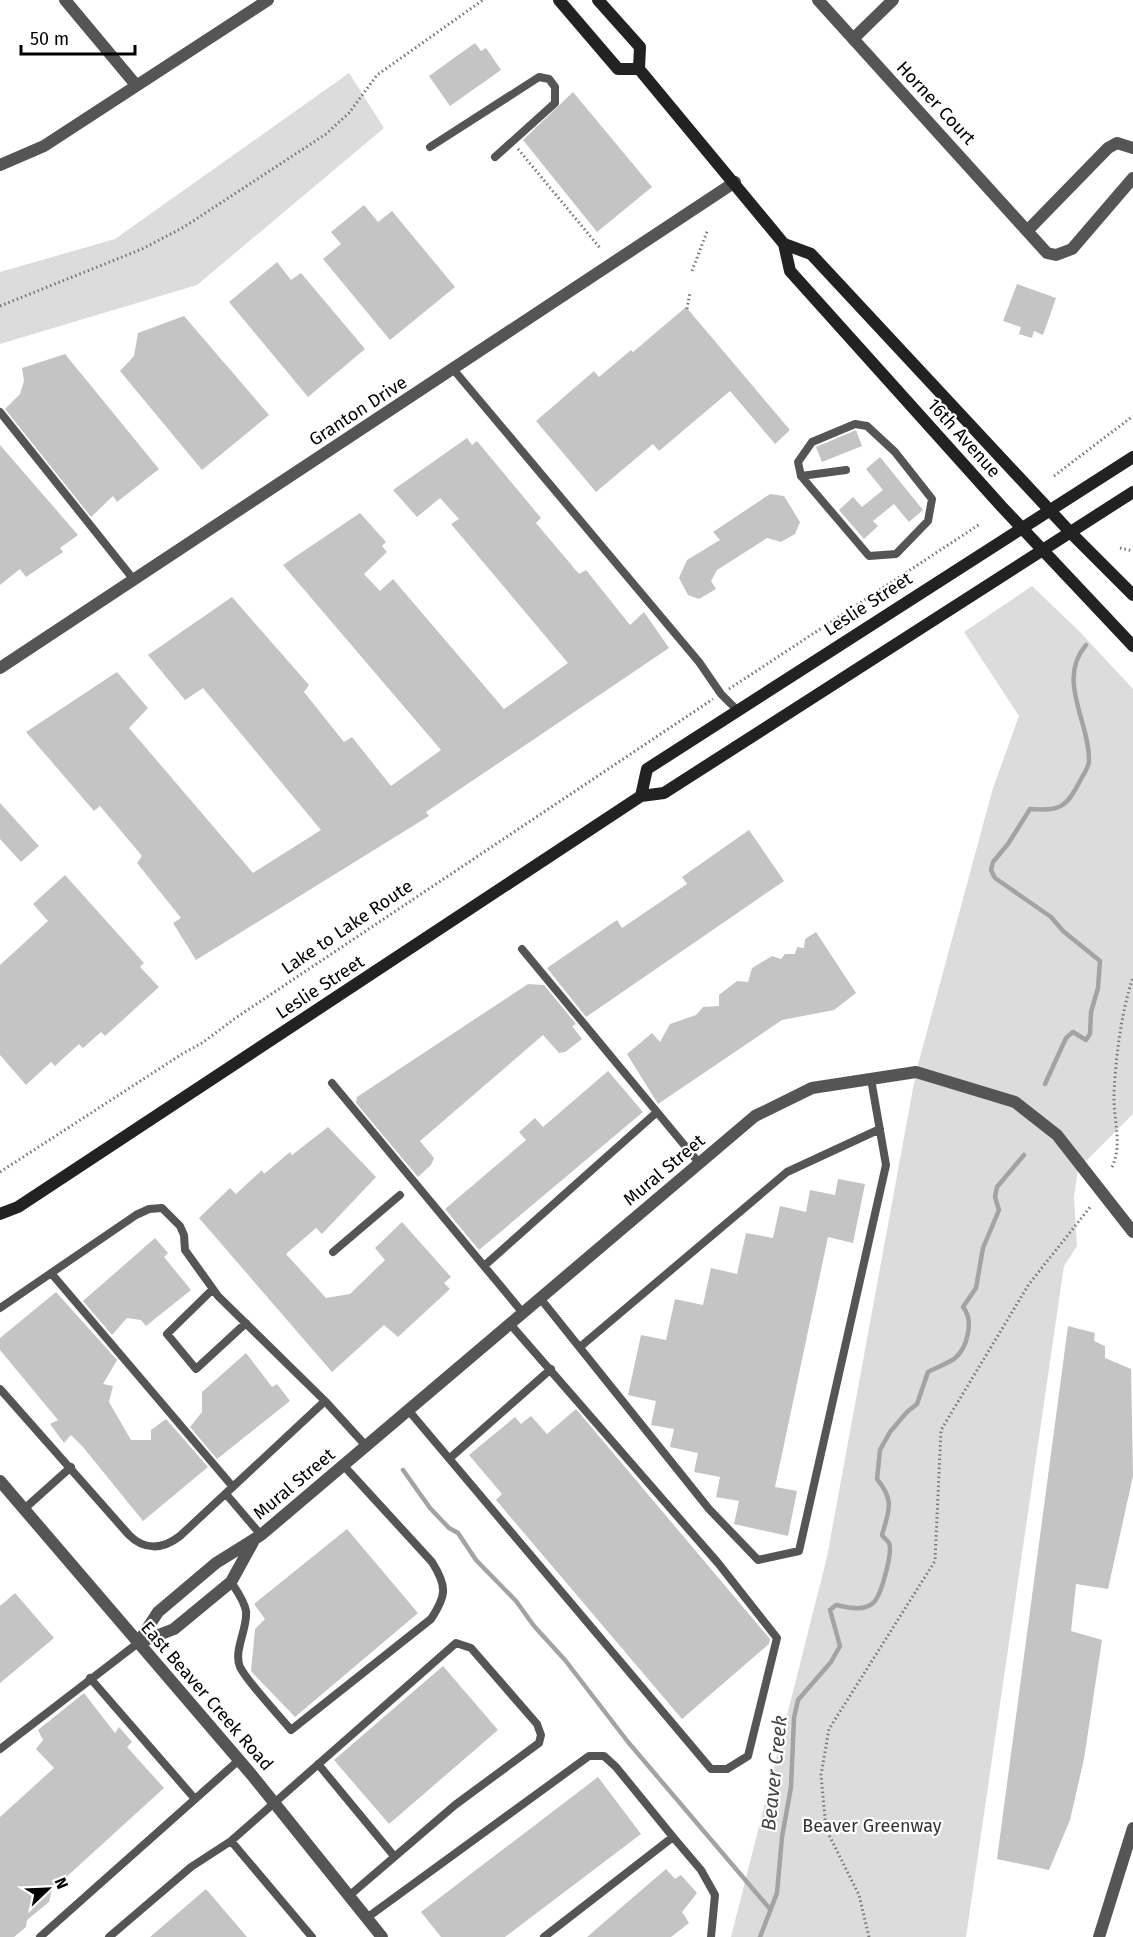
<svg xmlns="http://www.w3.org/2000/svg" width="1133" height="1937" font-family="'Fira Sans',sans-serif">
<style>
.green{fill:#dcdcdc}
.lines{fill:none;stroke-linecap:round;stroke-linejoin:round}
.stream{stroke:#a3a3a3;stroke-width:4.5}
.building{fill:#c4c4c4}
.path{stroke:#777;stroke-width:3;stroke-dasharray:1.5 3;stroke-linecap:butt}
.service{stroke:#555;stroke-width:8}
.minor{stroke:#555;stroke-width:12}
.tertiary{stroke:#555;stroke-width:12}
.secondary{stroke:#222;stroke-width:12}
.labels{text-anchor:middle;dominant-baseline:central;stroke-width:4.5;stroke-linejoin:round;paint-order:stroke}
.street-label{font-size:18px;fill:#000;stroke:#fff}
.park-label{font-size:18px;fill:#333;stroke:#fff}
.water-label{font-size:20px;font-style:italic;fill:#444;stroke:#fff}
</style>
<rect width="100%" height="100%" fill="#fff"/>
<path class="green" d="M349 73 384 128 197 285 0 344V272L115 239Z
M1032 586 1079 631 1133 689V1114L1078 1169 1074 1197 1077 1246 1064 1266 966 1937H731L827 1557 916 1072 993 788 1019 716 964 632Z"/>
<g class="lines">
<path class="stream" d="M1045 1084 1066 1038 1073 1032 1086 1040 1090 1034 1091 1012 1098 988 1100 961 1063 931 1051 917 995 878 991 870 993 862 1008 844 1030 809C1060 811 1066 808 1080 781 1083 775 1089 767 1089 761 1090 722 1056 680 1086 645
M403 1470 430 1508 449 1528 458 1533 476 1560 516 1601 534 1626 565 1660 628 1742 770 1909
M760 1937 777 1893 782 1837 791 1787 794 1718 798 1700 831 1662 840 1646 830 1610 836 1605C847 1607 863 1612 873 1603 881 1597 893 1552 889 1543 887 1540 884 1538 882 1535 889 1510 895 1501 877 1479L880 1450 890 1432 907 1412 917 1404 928 1372C936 1368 946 1364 954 1359 968 1348 974 1320 963 1307L976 1288 983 1248 999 1210 995 1197 997 1187 1024 1155"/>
</g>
<path class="building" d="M475 43 481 51 486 48 501 70 450 106 429 76Z
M573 92 652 187 597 232 523 140Z
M364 205 378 222 392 211 455 287 390 340 323 259 341 244 331 232Z
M277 262 291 280 301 273 365 349 308 397 229 302Z
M1017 284 1056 298 1043 335 1034 331 1032 338 1019 334 1021 327 1003 321Z
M686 307 790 430 775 444 730 391 659 451 653 444 596 492 536 421 594 371 599 377 631 350 633 352Z
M184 316 269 415 202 470 120 371 134 356 138 333Z
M65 354 159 469 117 502 113 496 91 517 5 409 20 394 24 381 22 368Z
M856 430 862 446 822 462 816 447Z
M467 438 472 445 477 441 541 518 536 523 579 574 586 570 630 625 644 612 669 648 426 812 429 816 196 960 173 923 181 918 137 863 142 856 100 806 94 811 26 732 117 672 148 708 129 728 253 873 321 830 203 688 185 700 148 655 232 597 309 685 304 692 344 742 352 737 391 786 441 750 283 565 360 513 386 542 382 546 387 552 364 574 380 591 393 579 504 709 568 663 451 524 459 519 440 498 417 517 393 490Z
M0 445 78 535 60 548 63 552 26 577 20 569 0 585Z
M880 457 923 510 909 522 894 504 873 521 878 526 864 539 839 510 853 497 862 507 883 490 866 469Z
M770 494 784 496 800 522 795 534 781 542 767 538 717 570 711 581 716 589 699 599 688 595 679 578 687 560 720 540 713 532Z
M0 803 39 846 21 862 0 839Z
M749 830 784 881 586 1017 547 968 617 920 622 928 687 884 682 877Z
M65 875 144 963 140 967 159 987 105 1036 101 1032 83 1048 79 1044 55 1066 51 1062 26 1085 0 1055V965L48 921 33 904Z
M816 932 856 993 834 1010 782 1020 658 1104 627 1054 652 1033 660 1042 670 1024 696 1015 703 1007 719 1006V995L737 981 748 982 752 968 772 956 781 959 785 954H795L797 947 804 948 805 939Z
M528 984 544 985 576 1024 572 1026 582 1039 565 1052 559 1053 543 1035 420 1141 434 1158 431 1165 418 1177 356 1103 357 1097Z
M608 1071 643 1112 479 1250 445 1209 526 1140 519 1132 535 1118 543 1127Z
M328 1127 376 1177 322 1234 316 1228 286 1254 326 1298 350 1294 385 1260 375 1248 402 1222 451 1277 444 1283 450 1289 398 1337 384 1325 332 1372 199 1218 230 1188 236 1194 262 1170 264 1174 290 1152 292 1155Z
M838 1179 865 1184 853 1243 828 1237 775 1487 797 1491 788 1536 734 1524 739 1501 716 1497 720 1477 694 1472 698 1453 670 1447 674 1429 651 1425 656 1401 628 1395 641 1335 666 1340 675 1299 703 1305 711 1268 737 1274 746 1233 773 1238 780 1206 806 1212 810 1190 835 1195Z
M155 1238 168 1253 164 1257 191 1290 146 1326 141 1320 127 1318 112 1335 83 1301Z
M56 1292 117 1360 103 1384 113 1386 109 1402 131 1440H151V1430L166 1419 208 1467 143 1521 83 1447 71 1435 64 1443 50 1424 58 1420 0 1350V1338Z
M1068 1326 1095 1333 1094 1341 1105 1346V1358L1131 1369 1133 1476 1108 1589 1076 1584 1071 1631 1102 1640 1084 1759 1070 1820 1049 1870 997 1859Z
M246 1353 272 1387 277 1384 290 1401 217 1459 190 1427 202 1412V1392Z
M576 1409 770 1639 769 1644 682 1719 496 1500 502 1494 469 1455 515 1417 521 1424 531 1416 547 1434Z
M347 1529 418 1613 295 1717 251 1671 255 1629 265 1619 254 1604Z
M15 1593 54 1638 0 1683V1606Z
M443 1666 498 1730 389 1824 334 1760Z
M84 1693 115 1733 119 1727 132 1742 127 1747 164 1788 52 1890 49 1902 27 1920 26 1927 14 1937H0V1817L54 1768 36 1749 43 1740 38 1730Z
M598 1777 641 1834 505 1937H441L421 1912Z
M666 1869 675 1879 681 1875 697 1893 682 1912 689 1923 671 1937H587Z
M206 1889 247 1937H150Z"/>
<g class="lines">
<path class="path" d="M518 149 600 248
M692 271 708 229
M0 306 142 249 184 227 326 134 349 113 377 75 483 0
M687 309 690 292
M1054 476 1133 416
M1120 548 1133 551
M729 689 980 524
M1112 1167C1123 1144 1113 1119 1114 1093 1116 1055 1121 1014 1133 977
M0 1172 182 1054 202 1043 237 1017 713 699
M869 1937 859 1895 826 1829 821 1775 829 1729 935 1561 941 1430 1029 1284 1091 1206"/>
<path class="service" d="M430 147 539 77 549 79 555 87V103L495 157
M453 369 699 662 721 694 737 710
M0 412 134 580
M801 476 798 462 812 442 855 424 867 426 895 452 932 499 928 521 896 554 869 556 801 476 846 470
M522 949 700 1164
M332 1083 523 1313
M333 1252 400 1195
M484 1266 657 1112
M51 1273 233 1487
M213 1289 167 1334 196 1369 246 1323
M540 1298 709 1509 758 1560 799 1551 886 1165 871 1079
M0 1308 136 1215 149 1209 162 1208 180 1226 184 1235 185 1250 218 1296 325 1401
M580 1347 787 1172 880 1129
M0 1389 129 1535C144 1550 162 1550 180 1536L325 1401 367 1447
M409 1411 711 1769H727L748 1756 777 1638 718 1563 510 1324
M450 1458 551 1369
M226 1494 261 1535
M23 1510 71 1467
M231 1582C237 1591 244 1600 246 1611 248 1628 233 1651 240 1667 248 1683 278 1714 291 1730L431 1619C447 1595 447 1586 432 1562L344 1466
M90 1678 195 1799
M0 1749 138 1643
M318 1764 394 1856
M673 1837 701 1870 715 1895 711 1937
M231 1841 312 1937
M368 1917 589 1756H604L616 1767 673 1837 544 1937
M40 1937 239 1760
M109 1937 191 1867 231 1841 456 1643 471 1648 537 1724 541 1735 539 1743 455 1805 350 1895"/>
<path class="minor" d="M65 0 136 85
M818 0 1047 253 1056 255 1072 249 1133 178
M853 39 893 0
M0 165 44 146 268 0
M1028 230 1108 148 1117 143 1133 148
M0 668 735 182
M138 1643 158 1612 216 1563 261 1535 755 1116 812 1088 916 1072 1015 1102 1057 1135 1133 1232
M138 1643 174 1629 231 1582 253 1542
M1099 1937 1133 1828"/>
<path class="tertiary" d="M0 1481 251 1774 382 1937"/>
<path class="secondary" d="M559 0 618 69H639
M598 0 640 47 639 69 784 244 790 271 1002 507 1133 646
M784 244 811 254 1070 532 1133 595
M641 796 647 769 1133 457
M0 1214 18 1207 641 796 664 793 1133 492"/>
</g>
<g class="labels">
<g class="street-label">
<text transform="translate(936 103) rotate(47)">Horner Court</text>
<text transform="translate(358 411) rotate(-33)">Granton Drive</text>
<text transform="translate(964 438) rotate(48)">16th Avenue</text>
<text transform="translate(868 604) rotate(-33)">Leslie Street</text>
<text transform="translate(347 927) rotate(-34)">Lake to Lake Route</text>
<text transform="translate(320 987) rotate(-33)">Leslie Street</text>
<text transform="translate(664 1170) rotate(-40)">Mural Street</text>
<text transform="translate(294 1484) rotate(-40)">Mural Street</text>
<text transform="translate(207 1696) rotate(49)">East Beaver Creek Road</text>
</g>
<g class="park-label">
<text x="872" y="1826">Beaver Greenway</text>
</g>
<g class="water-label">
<text transform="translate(774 1773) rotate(-84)">Beaver Creek</text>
</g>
</g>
<g transform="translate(48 1889) rotate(67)" stroke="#ffffff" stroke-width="4.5" paint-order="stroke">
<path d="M0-4.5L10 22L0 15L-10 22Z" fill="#000000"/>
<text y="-9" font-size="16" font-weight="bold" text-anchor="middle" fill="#000000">N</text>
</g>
<path d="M21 45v9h114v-9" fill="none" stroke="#000000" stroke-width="3"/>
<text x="30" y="45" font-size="18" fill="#000000" stroke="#ffffff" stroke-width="4.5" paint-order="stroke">50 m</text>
</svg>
